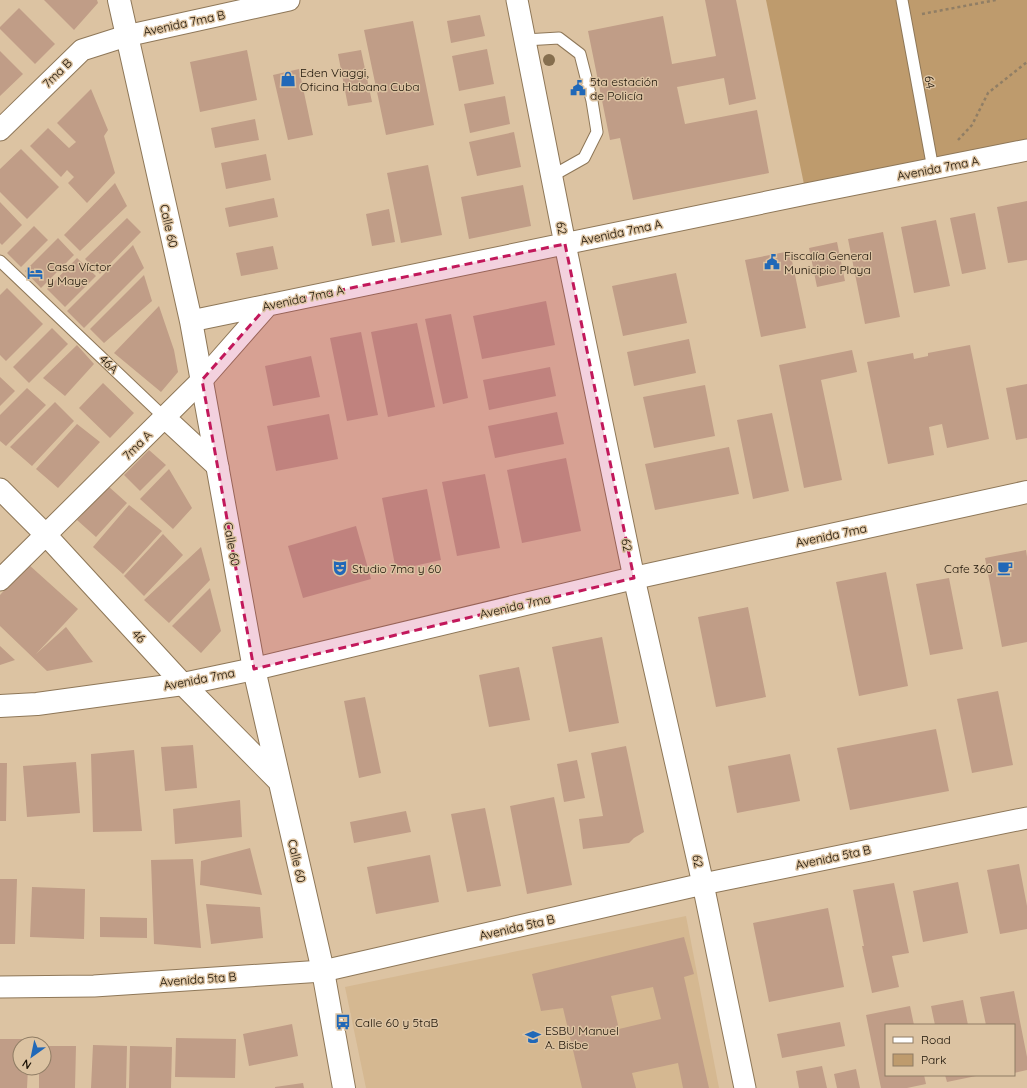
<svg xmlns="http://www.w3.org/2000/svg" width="1027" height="1088" font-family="Quicksand,sans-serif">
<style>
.built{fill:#d5b891}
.green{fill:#be9b6d}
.building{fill:#c09d87;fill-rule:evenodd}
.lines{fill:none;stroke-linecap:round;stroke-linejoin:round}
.service-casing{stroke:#8e7758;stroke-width:13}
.minor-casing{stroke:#8e7758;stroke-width:23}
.tertiary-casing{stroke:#8e7758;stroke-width:24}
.secondary-casing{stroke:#8e7758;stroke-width:24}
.path{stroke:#907e65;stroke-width:2.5;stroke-dasharray:3 3;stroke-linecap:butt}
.service{stroke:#fff;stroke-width:11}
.minor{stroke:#fff;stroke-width:21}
.tertiary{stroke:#fff;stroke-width:22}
.secondary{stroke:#fff;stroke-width:22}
.tree{fill:#856e4e}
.marked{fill:#c2185b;fill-opacity:0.2;stroke:#c2185b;stroke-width:3;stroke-dasharray:8 5;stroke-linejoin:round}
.labels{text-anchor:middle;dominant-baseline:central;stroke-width:3;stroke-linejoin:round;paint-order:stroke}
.street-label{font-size:12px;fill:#1b1206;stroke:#dcc3a2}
.poi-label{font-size:12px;fill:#1b1206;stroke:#dcc3a2;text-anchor:start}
</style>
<rect width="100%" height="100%" fill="#dcc3a2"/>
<path class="built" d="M686 916 719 1088H366L345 987Z"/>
<path class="green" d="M766 0H1027V150L806 194Z"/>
<path class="building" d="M44 0H97L98 3 74 30Z
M705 0H736L756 99 729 105 724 78 677 87 685 124 757 110 769 173 633 200 620 138 610 140 588 31 663 16 672 64 716 56Z
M19 8 55 44 35 64 0 29V27Z
M480 15 485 36 451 43 447 21Z
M413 21 434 125 386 135 364 30Z
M487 49 494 84 459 91 452 56Z
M247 50 257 100 200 112 190 62Z
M361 50 372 102 348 106 338 54Z
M0 51 23 74 0 96Z
M299 69 313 135 288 140 273 75Z
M91 89 108 130 104 136 115 173 87 203 68 183 74 177 67 170 61 177 30 146 48 128 69 148 76 142 57 123Z
M505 96 510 124 470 133 464 104Z
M255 119 259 140 215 148 211 128Z
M514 132 521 167 477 176 469 142Z
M21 149 59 187 27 219 0 192V169Z
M266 154 271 180 226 189 221 163Z
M428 165 442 235 401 243 387 173Z
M115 183 127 206 80 251 64 235Z
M523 185 531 226 469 239 461 197Z
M274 198 278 217 229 227 225 208Z
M1027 201V260L1008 263 997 207Z
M0 202 22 225 2 245 0 243Z
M389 209 395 242 372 246 366 214Z
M975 213 986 269 962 274 950 218Z
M127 218 141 232 100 274 85 259Z
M936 220 950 286 914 293 901 227Z
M34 226 48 240 21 267 7 253Z
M883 232 900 317 865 324 848 239Z
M58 238 74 255 41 288 25 271Z
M837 242 845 281 817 287 809 248Z
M133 245 144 268 84 328 67 311Z
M273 246 278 269 241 276 236 253Z
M790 251 806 328 761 337 745 260Z
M77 258 96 276 65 307 47 289Z
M676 273 687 323 623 336 612 286Z
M144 275 152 301 104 343 90 329Z
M7 288 43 324 6 361 0 355V295Z
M546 301 555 345 482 359 473 316Z
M159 306 174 350 178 372 161 392 114 353Z
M451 314 468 398 443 404 425 319Z
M417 323 435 407 388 417 371 332Z
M52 328 68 344 29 383 13 367Z
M361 332 378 415 347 421 330 338Z
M689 339 696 373 634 386 627 352Z
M77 345 94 364 65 396 43 378Z
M970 345 989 439 947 448 942 424 929 427 934 455 888 464 867 362 913 353 914 359 928 356V353Z
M852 350 857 372 821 380 842 480 804 488 779 365Z
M311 356 320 397 273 406 265 366Z
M550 367 556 396 489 410 483 380Z
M0 377 15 391 0 406Z
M103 383 134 413 110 438 79 408Z
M1027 384V438L1016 440 1006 388Z
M705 385 715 436 654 448 643 397Z
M27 388 46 405 6 446 0 441V415Z
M55 402 74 421 32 466 10 447Z
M557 412 564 444 495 458 488 426Z
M772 413 789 491 753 499 737 420Z
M329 414 338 459 276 471 267 426Z
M77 424 100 442 58 488 36 469Z
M729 447 739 494 655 510 645 464Z
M149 450 166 465 140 491 124 475Z
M566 458 581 531 522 543 507 470Z
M169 469 192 508 173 529 140 499Z
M485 474 500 548 457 556 442 482Z
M108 486 127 503 96 537 77 520Z
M427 489 441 560 396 570 382 498Z
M129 505 162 531 123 574 93 547Z
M356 526 371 579 303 598 288 546Z
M163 534 183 555 144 596 124 576Z
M201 547 210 580 169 623 144 600Z
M1026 550 1027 557V642L1002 647 985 558Z
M28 564 78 609 36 654 66 627 93 662 47 671 0 626V595Z
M886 572 908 686 859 696 836 582Z
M949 578 963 649 930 655 916 584Z
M210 588 221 631 201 653 172 626Z
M748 607 766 697 716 707 698 617Z
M602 637 619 723 569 732 552 647Z
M0 646 15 660 0 665Z
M519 667 530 720 489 727 479 675Z
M998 691 1013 765 972 773 957 699Z
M365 697 381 773 359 778 344 701Z
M936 729 949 791 850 810 837 748Z
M193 745 197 788 165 791 161 747Z
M626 746 644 832 634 838 629 843 583 849 579 819 603 816 591 753Z
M134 750 142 831 93 832 91 754Z
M790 754 800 801 737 813 728 766Z
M577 760 585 798 564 802 557 764Z
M76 762 80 813 27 817 23 766Z
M0 763H7L6 821H0Z
M554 797 572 885 527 894 510 806Z
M240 800 242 837 175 844 173 809Z
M485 808 501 886 467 892 451 814Z
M406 811 411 832 354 843 350 822Z
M250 848 262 895 200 885 201 861Z
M430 855 439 902 376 914 367 867Z
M193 859 201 948 154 944 151 860Z
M1019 864 1027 906V929L1000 934 987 870Z
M0 879H17L15 944H0Z
M958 882 968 933 923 942 913 891Z
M894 883 909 953 892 956 899 987 872 993 862 946H864L853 890Z
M32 887 85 889 84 939 30 937Z
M206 904 260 907 263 938 211 944Z
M828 908 844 987 769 1002 753 923Z
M100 917 147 918V938L100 937Z
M684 937 694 974 684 977 709 1088H683L678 1063 632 1073 636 1088H582L563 1008 541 1011 532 974ZM653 987 661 1019 619 1029 611 996Z
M1014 991 1027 1057V1070L1014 1073V1025H986L980 997Z
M963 1000 968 1025H935L931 1006Z
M910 1006 914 1025H886V1075H924L926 1084 907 1088H881L866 1015Z
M840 1022 845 1046 782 1058 777 1034Z
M292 1024 298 1056 249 1066 243 1034Z
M176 1038 236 1039 235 1078 175 1077Z
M0 1039H28V1044H20V1068H28L27 1088H0Z
M93 1045 127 1046 126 1088H91Z
M44 1046H76L75 1088H39V1068H44Z
M130 1046 172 1047 171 1088H129Z
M822 1066 827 1088H799L796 1071Z
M856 1069 860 1088H837L834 1074Z
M945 1075H976V1076L947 1082Z
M303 1083 304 1088H275V1087Z"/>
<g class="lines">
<defs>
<path id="service" d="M902 0 933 169
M525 40 559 38 580 54 592 101 597 132 584 158 552 176
M0 261 164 417"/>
<path id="minor" d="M517 0 565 244 634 578 703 884 745 1088
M0 130 82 50 126 36 289 0
M191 321 806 194 1027 150
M164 417 218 467
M0 489 46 535 183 684
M0 580 202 380 268 305
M0 987 94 986 323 971 703 884 1027 818"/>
<path id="tertiary" d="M119 0 191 321 254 669 323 971 344 1088
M183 684 279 781"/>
<path id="secondary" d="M0 706 37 704 183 684 254 669 634 578 1027 492"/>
</defs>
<use href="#service" class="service-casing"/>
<use href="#minor" class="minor-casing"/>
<use href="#tertiary" class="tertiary-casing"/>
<use href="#secondary" class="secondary-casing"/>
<path class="path" d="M922 14 996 0
M958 140 972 125 988 93 1027 62"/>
<use href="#service" class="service"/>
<use href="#minor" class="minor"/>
<use href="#tertiary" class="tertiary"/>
<use href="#secondary" class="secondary"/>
</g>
<circle class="tree" cx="549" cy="60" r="6"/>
<path class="marked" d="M565 244 634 578 254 669 202 380 268 305Z"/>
<defs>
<symbol id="shop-bare" viewBox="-9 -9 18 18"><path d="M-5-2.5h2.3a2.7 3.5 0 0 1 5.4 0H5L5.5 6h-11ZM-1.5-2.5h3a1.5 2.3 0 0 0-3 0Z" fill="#2068b8" stroke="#dcc3a2" stroke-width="2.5" paint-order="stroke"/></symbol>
<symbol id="civic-bare" viewBox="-9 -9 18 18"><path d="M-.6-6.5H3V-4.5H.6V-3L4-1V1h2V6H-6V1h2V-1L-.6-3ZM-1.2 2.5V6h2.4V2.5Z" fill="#2068b8" stroke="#dcc3a2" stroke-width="2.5" paint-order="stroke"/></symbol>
<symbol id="hotel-bare" viewBox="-9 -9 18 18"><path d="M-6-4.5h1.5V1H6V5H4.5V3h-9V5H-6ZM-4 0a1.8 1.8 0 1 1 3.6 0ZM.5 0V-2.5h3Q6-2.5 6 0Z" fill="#2068b8" stroke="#dcc3a2" stroke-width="2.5" paint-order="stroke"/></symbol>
<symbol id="theatre-bare" viewBox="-9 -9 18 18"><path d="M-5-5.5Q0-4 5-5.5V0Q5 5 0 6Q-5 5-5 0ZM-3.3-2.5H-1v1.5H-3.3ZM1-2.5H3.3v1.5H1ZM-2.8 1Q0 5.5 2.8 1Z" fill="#2068b8" stroke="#dcc3a2" stroke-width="2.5" paint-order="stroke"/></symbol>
<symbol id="cafe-bare" viewBox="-9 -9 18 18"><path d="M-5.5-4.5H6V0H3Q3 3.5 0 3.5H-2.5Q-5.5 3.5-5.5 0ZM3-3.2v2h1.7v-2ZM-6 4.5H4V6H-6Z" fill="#2068b8" stroke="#dcc3a2" stroke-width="2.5" paint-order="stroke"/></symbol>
<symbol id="bus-bare" viewBox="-9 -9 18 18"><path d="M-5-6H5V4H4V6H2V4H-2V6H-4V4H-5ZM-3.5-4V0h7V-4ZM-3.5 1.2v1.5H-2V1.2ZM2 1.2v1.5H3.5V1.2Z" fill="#2068b8" stroke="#dcc3a2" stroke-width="2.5" paint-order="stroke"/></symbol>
<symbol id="school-bare" viewBox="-9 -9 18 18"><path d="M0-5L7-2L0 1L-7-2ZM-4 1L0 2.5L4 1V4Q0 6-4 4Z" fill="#2068b8" stroke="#dcc3a2" stroke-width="2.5" paint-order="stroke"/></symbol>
</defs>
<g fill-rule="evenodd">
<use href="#shop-bare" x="277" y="68" width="22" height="22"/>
<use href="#civic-bare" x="567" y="77" width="22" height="22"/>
<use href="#civic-bare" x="761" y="251" width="22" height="22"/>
<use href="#hotel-bare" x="24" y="262" width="22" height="22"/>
<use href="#theatre-bare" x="329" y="557" width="22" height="22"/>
<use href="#cafe-bare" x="994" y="557" width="22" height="22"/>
<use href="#bus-bare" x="332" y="1011" width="22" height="22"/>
<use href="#school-bare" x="522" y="1026" width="22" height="22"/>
</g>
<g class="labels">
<g class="street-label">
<text transform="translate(184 23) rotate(-12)">Avenida 7ma B</text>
<text transform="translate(57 73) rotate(-45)">7ma B</text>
<text transform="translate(930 82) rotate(80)">64</text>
<text transform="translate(938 168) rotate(-11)">Avenida 7ma A</text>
<text transform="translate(169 226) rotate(77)">Calle 60</text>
<text transform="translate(562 228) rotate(79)">62</text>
<text transform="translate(621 232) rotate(-12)">Avenida 7ma A</text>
<text transform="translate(303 298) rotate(-12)">Avenida 7ma A</text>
<text transform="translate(109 364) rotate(44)">46A</text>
<text transform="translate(137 445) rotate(-45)">7ma A</text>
<text transform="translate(831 535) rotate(-12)">Avenida 7ma</text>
<text transform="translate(232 544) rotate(80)">Calle 60</text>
<text transform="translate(627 545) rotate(78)">62</text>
<text transform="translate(515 606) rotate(-13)">Avenida 7ma</text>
<text transform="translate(139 636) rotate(47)">46</text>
<text transform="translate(199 679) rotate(-11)">Avenida 7ma</text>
<text transform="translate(833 857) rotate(-12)">Avenida 5ta B</text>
<text transform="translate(297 861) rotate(77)">Calle 60</text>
<text transform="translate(698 861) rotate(77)">62</text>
<text transform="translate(517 927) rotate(-13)">Avenida 5ta B</text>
<text transform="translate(198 979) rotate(-4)">Avenida 5ta B</text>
</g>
<g class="poi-label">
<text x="300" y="72">Eden Viaggi,<tspan x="300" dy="14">Oficina Habana Cuba</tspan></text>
<text x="590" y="81">5ta estación<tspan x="590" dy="14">de Policía</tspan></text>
<text x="784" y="255">Fiscalía General<tspan x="784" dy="14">Municipio Playa</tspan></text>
<text x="47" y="266">Casa Víctor<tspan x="47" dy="14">y Maye</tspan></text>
<text x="352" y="568">Studio 7ma y 60</text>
<text x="993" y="568" text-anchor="end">Cafe 360</text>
<text x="355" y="1022">Calle 60 y 5taB</text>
<text x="545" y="1030">ESBU Manuel<tspan x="545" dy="14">A. Bisbe</tspan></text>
</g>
</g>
<rect x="885" y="1024" width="130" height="52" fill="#dcc3a2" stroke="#8f7c64"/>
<rect x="893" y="1037" width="20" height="6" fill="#ffffff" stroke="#8f7c64"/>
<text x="921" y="1044" font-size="12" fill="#1b1206">Road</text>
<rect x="893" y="1054" width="20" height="12" fill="#be9b6d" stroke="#8f7c64"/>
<text x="921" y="1064" font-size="12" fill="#1b1206">Park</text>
<g transform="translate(32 1056) rotate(213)"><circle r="19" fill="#dcc3a2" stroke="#8f7c64"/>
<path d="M0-3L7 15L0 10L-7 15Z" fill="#2068b8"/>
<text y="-6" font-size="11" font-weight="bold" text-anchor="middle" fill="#1b1206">N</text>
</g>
</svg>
